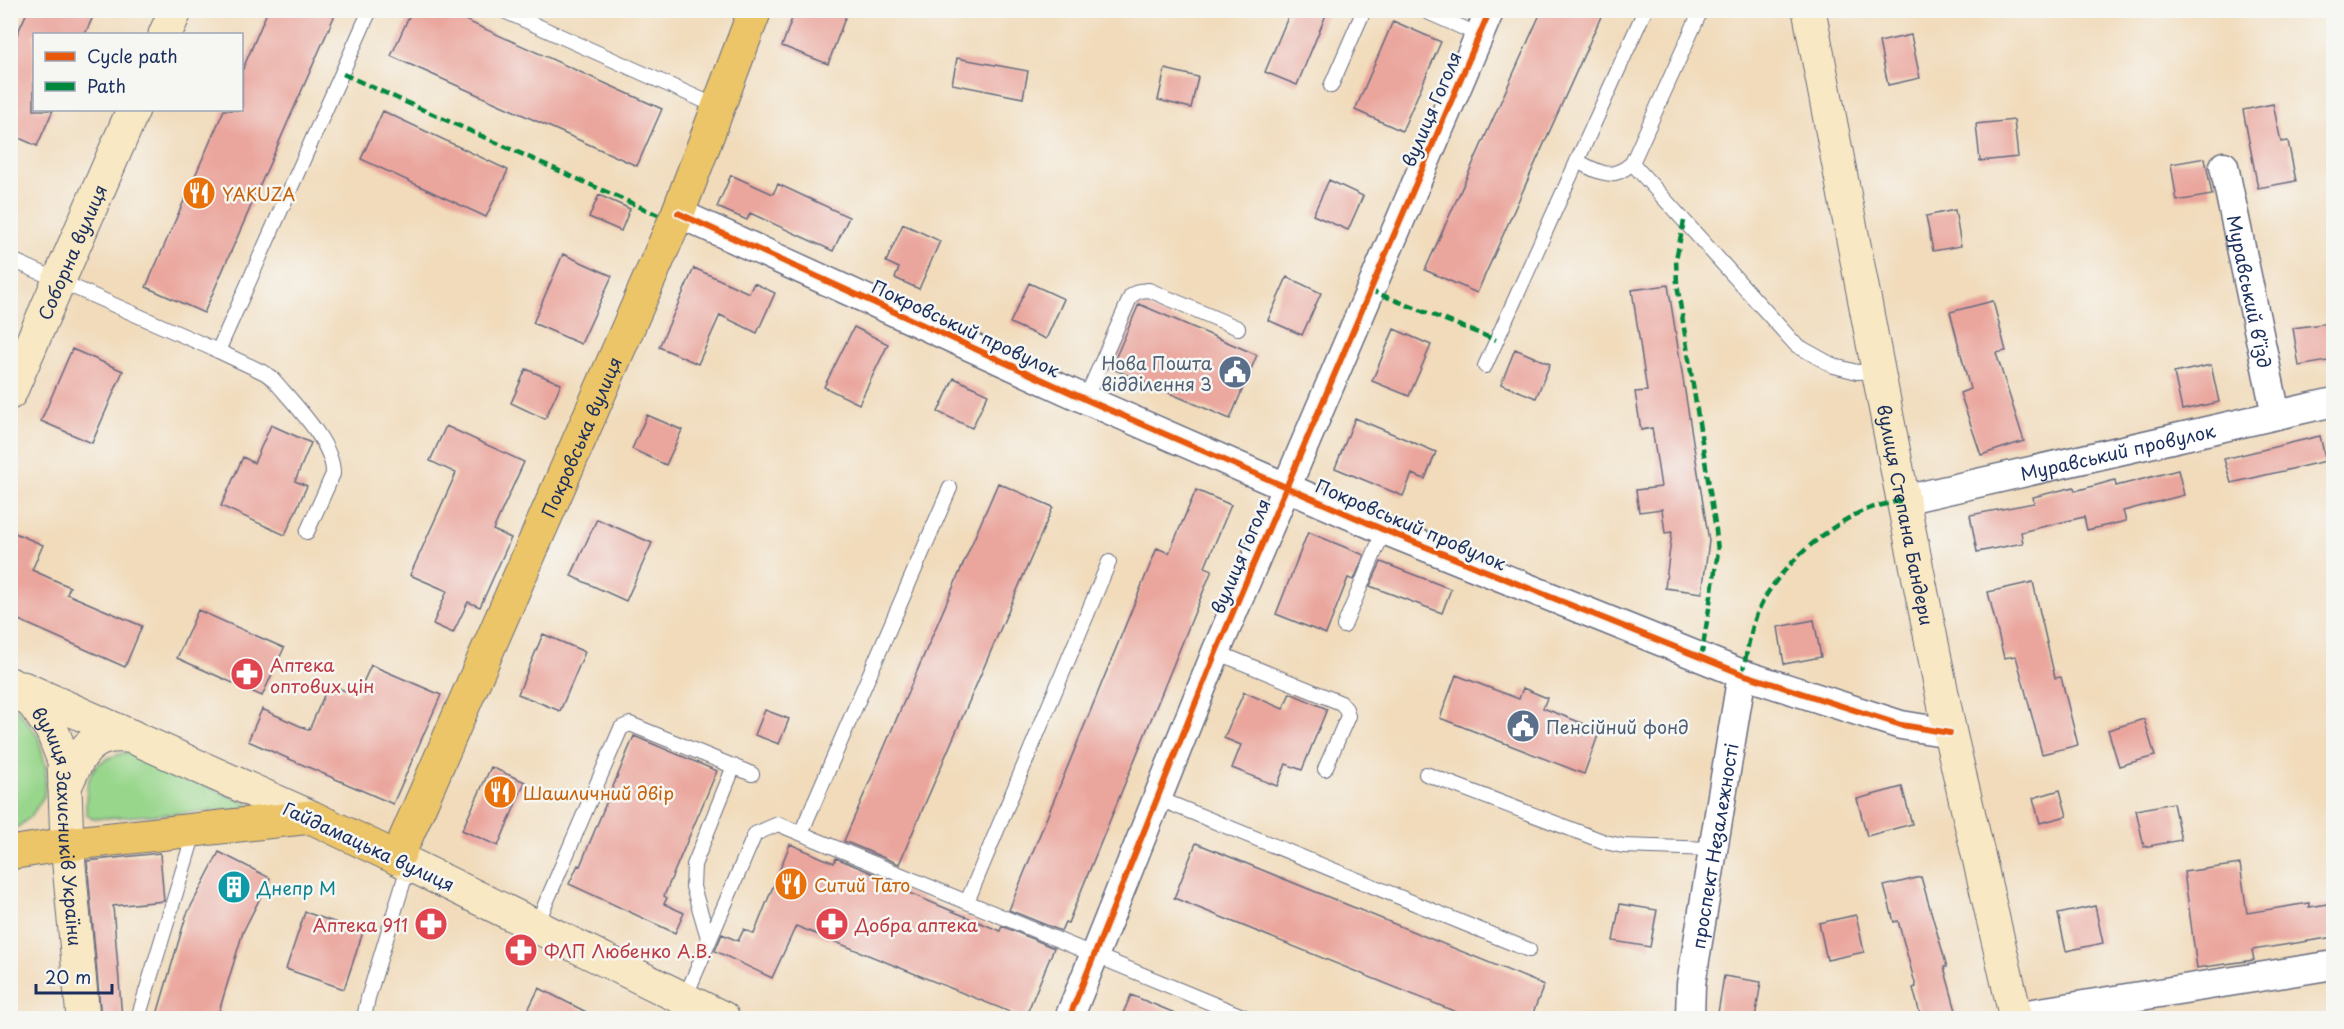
<svg xmlns="http://www.w3.org/2000/svg" width="2344" height="1029" font-family="'Playpen Sans',sans-serif">
<style>
.green{fill:#98d68b;stroke:#5a8274;stroke-width:1.5}
.building{fill:#eaa69d}
.lines{fill:none;stroke-linecap:round;stroke-linejoin:round}
.lane-casing{stroke:#666b7f;stroke-width:16}
.street-casing{stroke:#666b7f;stroke-width:31}
.secondary-casing{stroke:#666b7f;stroke-width:35}
.primary-casing{stroke:#666b7f;stroke-width:35}
.lane{stroke:#fff;stroke-width:14}
.street{stroke:#fff;stroke-width:28}
.secondary{stroke:#f8e8c3;stroke-width:33}
.primary{stroke:#edc569;stroke-width:33}
.quiet{stroke:#00873e;stroke-width:4.5;stroke-dasharray:9 4.5;stroke-linecap:butt}
.cycleway-casing{stroke:#f6f6f2;stroke-width:10}
.cycleway{stroke:#e8590c;stroke-width:6}
.labels{text-anchor:middle;dominant-baseline:central;stroke-width:5;stroke-linejoin:round;paint-order:stroke}
.street-label{font-size:18px;fill:#1b2f5e;stroke:#f6f6f2}
.food-label{font-size:18px;fill:#c56008;stroke:#f6f6f2;text-anchor:start}
.service-label{font-size:18px;fill:#4e5e75;stroke:#f6f6f2;text-anchor:end}
.health-label{font-size:18px;fill:#be3a42;stroke:#f6f6f2;text-anchor:start}
.culture-label{font-size:18px;fill:#0d838f;stroke:#f6f6f2;text-anchor:start}
</style>
<rect width="100%" height="100%" fill="#f6f6f2"/>
<filter id="ink" filterUnits="userSpaceOnUse"><feTurbulence type="fractalNoise" baseFrequency=".0167" numOctaves="2"/><feDisplacementMap in="SourceGraphic" scale="12" xChannelSelector="R" yChannelSelector="G"/><feConvolveMatrix kernelMatrix="1 2 1 2 8 2 1 2 1" color-interpolation-filters="sRGB"/></filter>
<filter id="wash" filterUnits="userSpaceOnUse"><feTurbulence type="fractalNoise" baseFrequency=".008" numOctaves="4" result="noise"/><feDisplacementMap in="SourceGraphic" scale="24" xChannelSelector="R" yChannelSelector="G"/><feGaussianBlur stdDeviation="1.35" result="paint"/><feColorMatrix in="noise" values="0 0 0 0 0 0 0 0 0 0 0 0 0 0 0 0 0 1.4 0 .05"/><feComposite in="paint" operator="in"/></filter>
<g filter="url(#wash)">
<rect width="100%" height="100%" fill="#f1dbbb"/>
<path class="green" d="M10 700 38 736 46 768 44 796 32 815 18 827 11 828Z
M129 752 257 808 92 819 86 813C86 776 88 760 129 752Z"/>
<g id="blocks">
<path class="building" d="M28 10H96L85 34H34V110H53L37 146 10 134V50Z
M268 10H337L204 313 146 287 224 110H242V71Z
M412 10H443L662 109 637 166 391 56Z
M795 10H848L828 64 782 46Z
M1291 10H1328L1297 85 1265 72Z
M1542 10H1604L1477 293 1425 270Z
M1393 21 1441 42 1402 131 1355 110Z
M1911 35 1920 78 1888 85 1879 42Z
M957 58 1028 71 1023 98 952 84Z
M1165 69 1198 77 1191 108 1158 100Z
M2273 104 2281 142 2288 141 2296 181 2258 188 2243 110Z
M383 111 508 170 486 217 361 159Z
M2014 120 2018 157 1980 161 1976 124Z
M2205 158 2212 195 2177 201 2171 164Z
M731 175 773 194 778 184 849 217 833 251 750 213 747 220 717 207Z
M1329 180 1363 196 1348 230 1313 215Z
M599 195 630 209 621 231 589 217Z
M1955 210 1961 246 1933 251 1926 216Z
M903 224 940 241 919 289 895 278 899 268 886 262Z
M563 254 612 276 581 344 533 323Z
M694 268 749 293 754 283 775 293 757 333 720 315 698 364 659 347Z
M1287 277 1321 293 1302 335 1268 320Z
M1029 283 1064 299 1046 339 1010 323Z
M1668 285 1709 541 1702 593 1665 588 1672 532 1665 533 1662 509 1639 512 1636 490 1661 487 1652 428 1641 430 1635 392 1647 391 1632 290Z
M1993 301 2006 351 1996 353 2024 441 1981 455 1960 393 1970 389 1950 312Z
M1139 304 1257 355 1230 419 1111 368Z
M2330 323 2334 360 2299 366 2293 328Z
M854 327 888 344 859 404 824 387Z
M1394 329 1431 345 1409 396 1372 381Z
M72 349 123 371 92 443 41 421Z
M1515 349 1550 364 1536 398 1501 384Z
M2211 365 2219 402 2182 410 2174 373Z
M526 369 561 384 545 419 511 403Z
M954 378 988 394 972 428 938 412Z
M647 415 682 430 666 465 632 449Z
M1355 418 1436 452 1425 479 1412 474 1403 496 1335 468Z
M271 425 311 443 295 481 307 486 285 535 221 506 243 457 254 463Z
M446 426 524 462 493 530 511 538 480 607 468 602 453 633 433 624 447 591 410 575 456 473 430 461Z
M2320 436 2326 461 2231 483 2224 459Z
M2178 470 2184 495 2123 511 2126 521 2087 530 2084 517 2021 532 2023 543 1977 552 1970 515 2034 503 2033 497 2074 487 2075 491 2115 480 2116 486Z
M998 483 1053 507 899 864 844 841Z
M1196 490 1231 505 1205 567 1212 570 1068 923 1065 922 1061 931 1009 910 1157 548 1169 553Z
M597 519 652 543 626 601 571 576Z
M10 531 43 545 32 570 70 587 67 594 142 626 125 667 12 617 10 620Z
M1308 532 1364 555 1354 580 1348 578 1326 634 1276 614Z
M1381 562 1451 589 1442 613 1370 586Z
M2033 582 2055 678 2061 677 2078 745 2042 754 2016 656 2004 658 1988 592Z
M198 610 284 648 262 696 177 658Z
M1814 620 1821 657 1784 664 1778 627Z
M543 634 585 652 560 711 518 694Z
M371 665 441 695 393 804 248 741 262 709 309 730 329 684 357 696Z
M1456 675 1519 699 1523 688 1547 698 1543 708 1600 730 1584 774 1440 718Z
M1244 692 1283 709 1290 693 1327 709 1302 770 1286 764 1277 786 1232 768 1241 745 1224 738Z
M765 710 789 719 779 744 755 735Z
M2144 719 2155 756 2119 766 2108 730Z
M634 736 717 771 664 896 667 898 664 904 684 913 675 933 569 884 578 865 580 866Z
M491 767 525 782 498 846 462 830Z
M1902 787 1912 824 1867 836 1857 799Z
M2060 790 2067 816 2040 823 2033 798Z
M2173 803 2181 840 2144 847 2136 810Z
M1196 843 1544 985 1531 1018H1471L1174 898Z
M790 844 834 863 836 858 891 881 890 885 1000 931 1002 926 1054 948 1025 1018 796 926 772 978 715 951 722 934 738 941 744 929 754 934Z
M219 852 270 878 243 932 217 1018H156L186 916Z
M160 853 164 901 113 906 122 1018H101L87 861Z
M2240 864 2247 913 2309 903V907L2334 903V937L2252 950 2254 960 2197 968 2184 872Z
M1921 877 1947 967H1944L1958 1018H1921L1913 988 1916 987 1898 921 1894 922 1884 886Z
M1620 904 1657 910 1650 947 1613 941Z
M2095 906 2103 943 2066 951 2058 914Z
M305 912 363 932 344 989 286 969Z
M1856 915 1864 952 1827 960 1819 923Z
M1724 976 1761 982 1755 1018 1718 1013Z
M539 988 598 1018H524Z
M1131 995 1187 1018H1121Z"/>
</g>
</g>
<g filter="url(#ink)">
<use href="#blocks" fill-opacity="0" stroke="#666b7f" stroke-width="1.5"/>
<g class="lines">
<defs>
<path id="lane" d="M502 10 718 107
M1423 10 1479 35
M1331 86 1364 10
M1577 161C1599 172 1611 182 1632 163L1701 10
M1632 163 1796 345 1834 366 1857 372 1878 371
M10 259 218 351 370 10
M218 351 265 373 273 379C293 403 334 443 333 474L307 532
M1485 366 1645 10
M1084 402 1131 296 1139 291 1149 290 1238 328
M1344 626 1384 530
M1216 652 1341 703 1346 709 1348 716 1325 769
M1426 774 1605 842 1623 846 1713 849
M1157 798 1529 950
M801 833 950 488
M967 902 1109 562
M536 926 621 728 630 724 752 774
M709 941 693 887 694 865 734 766
M684 1000 755 834 778 824 1247 1018
M138 1018 195 830
M364 1018 368 998 409 864"/>
<g id="street">
<path id="s1" d="M2224 166 2276 415"/>
<path d="M678 213 1087 400 1384 530 1742 674 1901 725 1950 733"/>
<path id="s2" d="M1903 500 2334 402"/>
<path d="M2015 1016 2334 965"/>
<path d="M1069 1018 1216 652 1490 10"/>
<path id="s3" d="M1690 1018 1691 984 1742 674"/>
</g>
<g id="secondary">
<path id="s4" d="M1809 10 1903 500 1950 733 2016 1018"/>
<path d="M165 34 176 10"/>
<path id="s5" d="M10 393 133 110"/>
<path id="s6" d="M10 684 34 704 52 730 64 761 67 844 83 1018"/>
<path d="M23 688 311 817"/>
<path d="M65 787C74 767 83 742 107 737 114 735 124 736 131 736"/>
<path d="M397 858 723 1018"/>
</g>
<g id="primary">
<path id="s7" d="M10 853 67 844 311 817 397 858 678 213 755 10"/>
</g>
</defs>
<use href="#lane" class="lane-casing"/>
<use href="#street" class="street-casing"/>
<use href="#secondary" class="secondary-casing"/>
<use href="#primary" class="primary-casing"/>
<use href="#lane" class="lane"/>
<use href="#street" class="street"/>
<use href="#secondary" class="secondary"/>
<use href="#primary" class="primary"/>
<path class="quiet" d="M343 74 658 215
M1684 221 1676 259 1677 284 1716 530 1718 552 1701 659
M1369 290 1496 340
M1742 674C1748 649 1751 622 1764 599 1783 565 1828 526 1863 511 1875 506 1890 503 1903 500"/>
<defs>
<path id="cycleway" d="M678 213 1087 400 1384 530 1742 674 1901 725 1950 733
M1069 1018 1216 652 1490 10"/>
</defs>
<use href="#cycleway" class="cycleway-casing"/>
<use href="#cycleway" class="cycleway"/>
</g>
</g>
<defs>
<symbol id="restaurant-disc" viewBox="-11 -11 22 22"><circle r="9.5" fill="#e8710a" stroke="#f6f6f2"/><path d="M-5-6h1v4h1v-4h1v4h1v-4h1v5L-1.5 .5V6h-2V.5L-5-1ZM5-6V6H3V1.5H1.5Q1.5-4 5-6Z" fill="#fff"/></symbol>
<symbol id="civic-disc" viewBox="-11 -11 22 22"><circle r="9.5" fill="#5c6f8a" stroke="#f6f6f2"/><path d="M-.6-6.5H3V-4.5H.6V-3L4-1V1h2V6H-6V1h2V-1L-.6-3ZM-1.2 2.5V6h2.4V2.5Z" fill="#fff"/></symbol>
<symbol id="pharmacy-disc" viewBox="-11 -11 22 22"><circle r="9.5" fill="#e0444e" stroke="#f6f6f2"/><path d="M-2-6h4v4h4v4h-4v4h-4v-4h-4v-4h4Z" fill="#fff"/></symbol>
<symbol id="building-disc" viewBox="-11 -11 22 22"><circle r="9.5" fill="#0f9aa8" stroke="#f6f6f2"/><path d="M-4-6H4V6H1V3H-1V6H-4ZM-2.5-4.3h1.7v1.8h-1.7ZM.8-4.3h1.7v1.8H.8ZM-2.5-1h1.7V.8h-1.7ZM.8-1h1.7V.8H.8Z" fill="#fff"/></symbol>
</defs>
<g fill-rule="evenodd">
<use href="#restaurant-disc" x="180" y="174" width="38" height="38"/>
<use href="#civic-disc" x="1216" y="353" width="38" height="38"/>
<use href="#pharmacy-disc" x="228" y="655" width="38" height="38"/>
<use href="#civic-disc" x="1504" y="707" width="38" height="38"/>
<use href="#restaurant-disc" x="481" y="773" width="38" height="38"/>
<use href="#restaurant-disc" x="772" y="865" width="38" height="38"/>
<use href="#building-disc" x="215" y="868" width="38" height="38"/>
<use href="#pharmacy-disc" x="412" y="905" width="38" height="38"/>
<use href="#pharmacy-disc" x="813" y="905" width="38" height="38"/>
<use href="#pharmacy-disc" x="502" y="931" width="38" height="38"/>
</g>
<g class="labels">
<g class="street-label">
<text transform="translate(1431 109) rotate(-67)">вулиця Гоголя</text>
<text stroke="none"><textPath href="#s5" startOffset="154">Соборна вулиця</textPath></text>
<text stroke="none"><textPath href="#s1" startOffset="128">Муравський в’їзд</textPath></text>
<text transform="translate(966 328) rotate(25)">Покровський провулок</text>
<text stroke="none"><textPath href="#s7" startOffset="858">Покровська вулиця</textPath></text>
<text stroke="none"><textPath href="#s2" startOffset="220">Муравський провулок</textPath></text>
<text stroke="none"><textPath href="#s4" startOffset="514">вулиця Степана Бандери</textPath></text>
<text transform="translate(1411 524) rotate(23)">Покровський провулок</text>
<text transform="translate(1240 556) rotate(-67)">вулиця Гоголя</text>
<text stroke="none"><textPath href="#s6" startOffset="159">вулиця Захисників України</textPath></text>
<text transform="translate(369 846) rotate(25)">Гайдамацька вулиця</text>
<text stroke="none"><textPath href="#s3" startOffset="174">проспект Незалежності</textPath></text>
</g>
<g class="food-label">
<text x="222" y="193">YAKUZA</text>
<text x="523" y="792">Шашличний двір</text>
<text x="814" y="884">Ситий Тато</text>
</g>
<g class="service-label">
<text x="1212" y="362">Нова Пошта<tspan x="1212" dy="21">відділення 3</tspan></text>
<text x="1546" y="726" text-anchor="start">Пенсійний фонд</text>
</g>
<g class="health-label">
<text x="270" y="664">Аптека<tspan x="270" dy="21">оптових цін</tspan></text>
<text x="408" y="924" text-anchor="end">Аптека 911</text>
<text x="855" y="924">Добра аптека</text>
<text x="544" y="950">ФЛП Любенко А.В.</text>
</g>
<g class="culture-label">
<text x="257" y="887">Днепр М</text>
</g>
</g>
<rect width="2344" height="1029" fill="none" stroke="#f6f6f2" stroke-width="36"/>
<rect x="33" y="33" width="210" height="78" fill="#f6f6f2" stroke="#9ea6b7" stroke-width="1.5"/>
<rect x="45" y="52" width="30" height="9" fill="#e8590c" stroke="#9ea6b7" stroke-width="1.5"/>
<text x="87" y="63" font-size="18" fill="#1b2f5e">Cycle path</text>
<rect x="45" y="82" width="30" height="9" fill="#00873e" stroke="#9ea6b7" stroke-width="1.5"/>
<text x="87" y="93" font-size="18" fill="#1b2f5e">Path</text>
<path d="M36 984v9h76v-9" fill="none" stroke="#1b2f5e" stroke-width="3"/>
<text x="45" y="984" font-size="18" fill="#1b2f5e" stroke="#f6f6f2" stroke-width="4.5" paint-order="stroke">20 m</text>
</svg>
